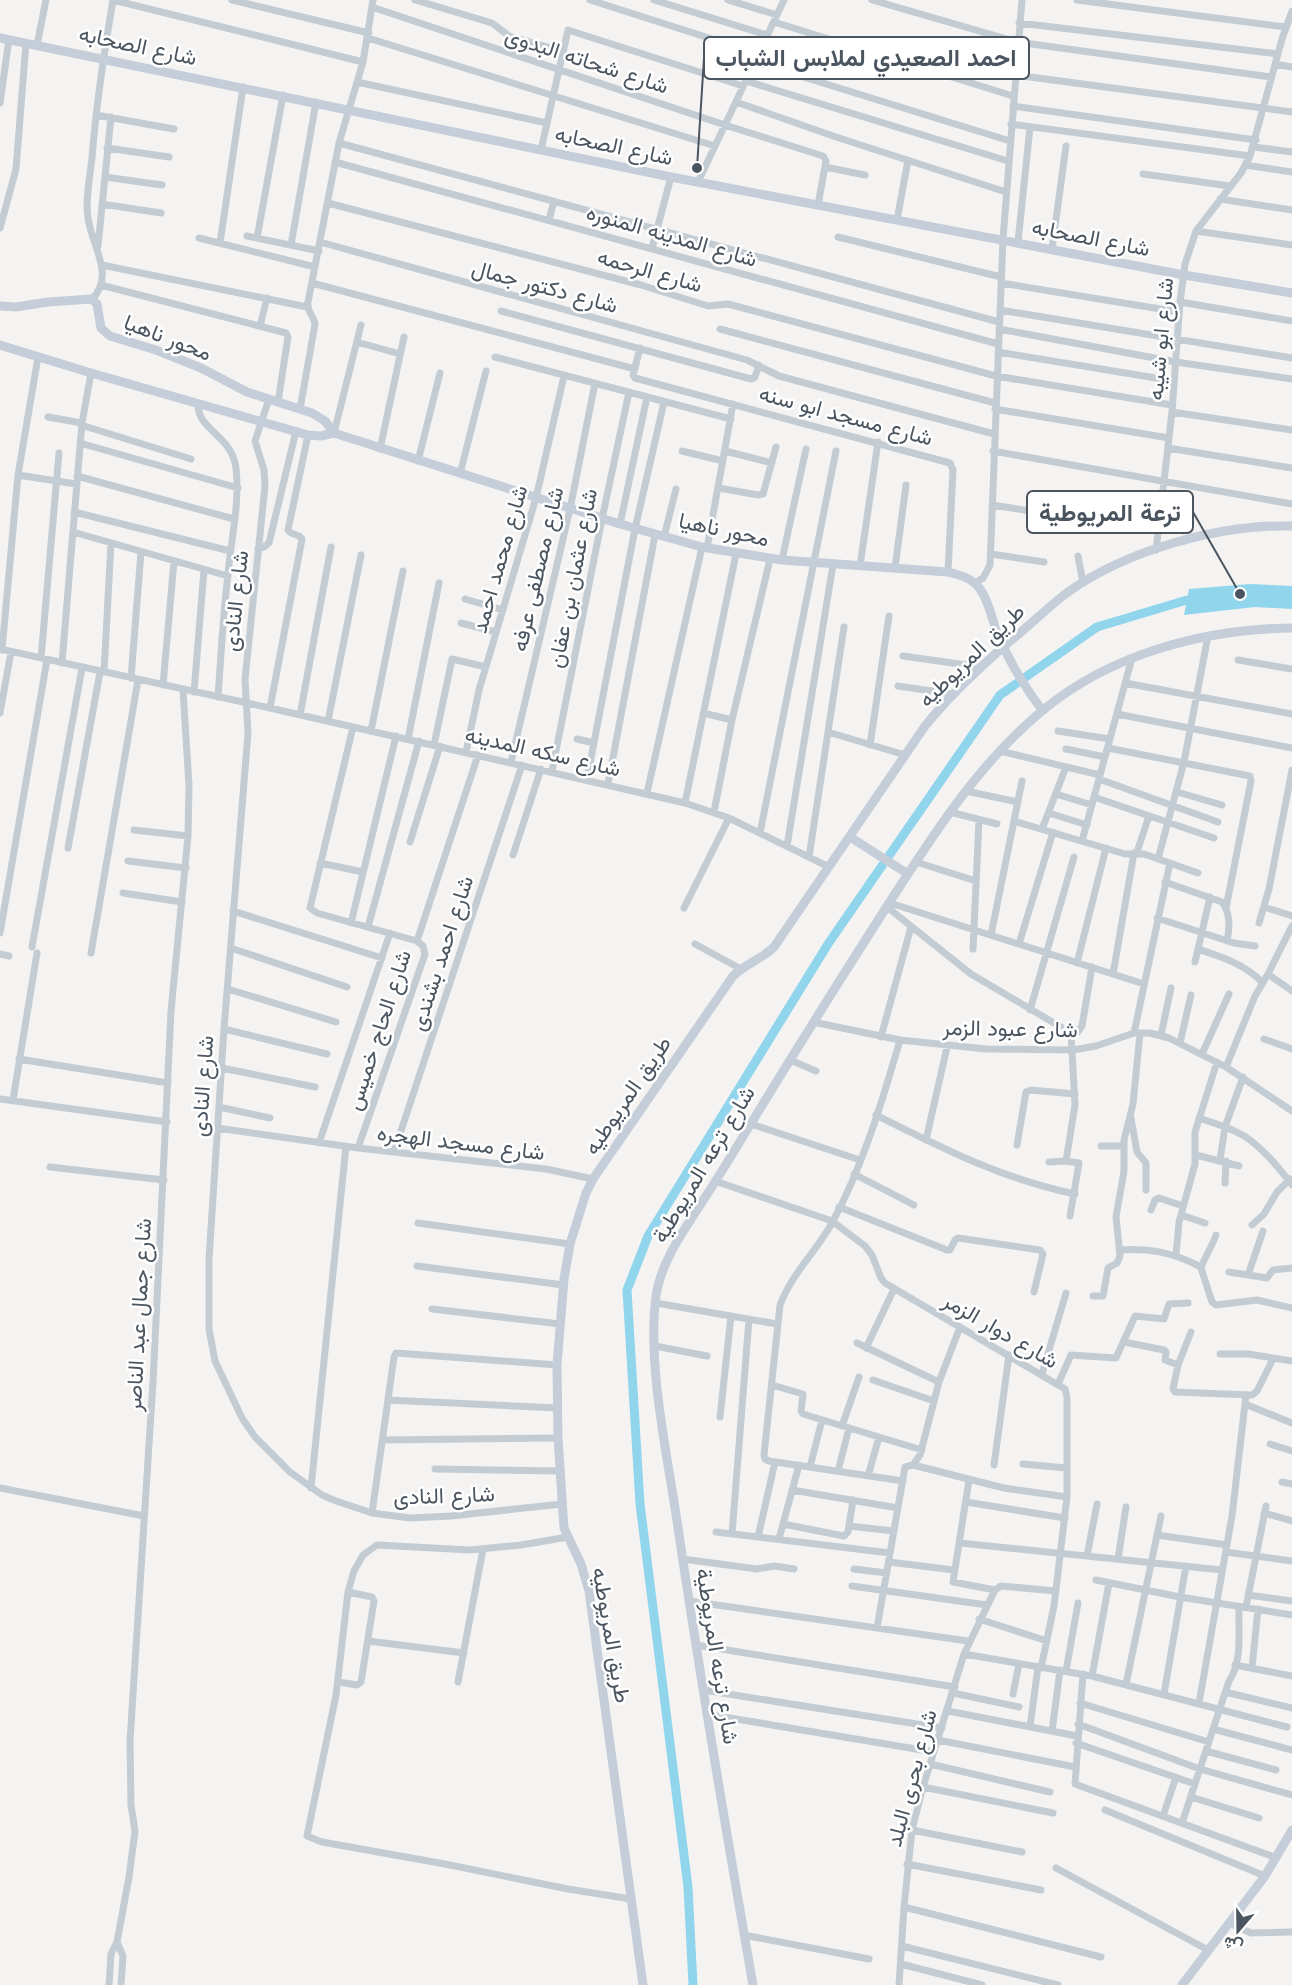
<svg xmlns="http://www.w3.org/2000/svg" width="1292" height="1985" font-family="Jost,Vazirmatn,sans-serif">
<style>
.water{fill:#91d5ec}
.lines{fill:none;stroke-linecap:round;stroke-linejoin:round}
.canal{stroke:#91d5ec;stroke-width:9}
.street{stroke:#c4ccd3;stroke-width:7}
.secondary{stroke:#c4cdd8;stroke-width:9}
.labels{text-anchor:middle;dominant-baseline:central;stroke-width:5;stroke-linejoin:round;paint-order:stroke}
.street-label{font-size:22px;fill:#4a5560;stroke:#fff}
.leader{fill:none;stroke:#4a5560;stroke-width:2}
.callout-dot{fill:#4a5560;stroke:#fff;stroke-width:2}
.callout{fill:#fff;stroke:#4a5560;stroke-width:2}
.callout-label{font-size:24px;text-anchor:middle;font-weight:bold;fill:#4a5560}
</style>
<rect width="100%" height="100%" fill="#f5f3f2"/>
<path class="water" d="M1250 584 1292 586V609L1255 607 1184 615 1189 589Z"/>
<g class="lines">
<path class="canal" d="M693 1985 688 1887 640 1504 627 1290 648 1236 828 944 1000 695 1097 627 1187 600"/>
<path class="street" d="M113 0 363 62
M232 0 369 33
M415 0 492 23 509 36 562 51
M590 0 759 54
M654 0 767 35
M728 0 777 15
M872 0 1017 42 1271 77
M1077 0 1286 27
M372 7 725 125 823 156 826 161 818 205
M774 22 1013 96
M1019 23 1278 54
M368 38 715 146
M37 45 46 0
M755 62 1010 141
M1275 64 1292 67
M1015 75 1292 112
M746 81 1008 161
M357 82 547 123
M736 102 836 137 1006 192
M0 103 9 39
M1013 106 1256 140
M96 115 174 129
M1011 124 1250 156
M339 143 999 322
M1254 147 1292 152
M107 148 169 157
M541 150 568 30 743 86
M335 162 998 344
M1245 165 1292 172
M825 167 865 175
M1143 174 1230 186
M105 177 162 185
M698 182 784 0
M1220 199 1292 210
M328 203 641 285 708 306 728 304 996 376 1172 405
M102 204 161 213
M549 220 554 201
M897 220 908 160
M0 228 16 169 26 43
M1196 231 1292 245
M247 236 319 251
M838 237 1001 277
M199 238 315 267
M257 238 283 95
M320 242 747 360 779 376 994 434
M1018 242 1030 127
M220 243 243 87
M291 245 316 102
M98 246 111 117
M652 248 671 177
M1052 249 1066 146
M102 265 307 307
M312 283 635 369
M1001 283 1179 312
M101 285 286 333 288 337 278 402
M92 299C116 276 91 244 88 218 85 199 90 177 92 158 96 105 104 53 113 0
M1180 302 1292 321
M1000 310 1292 358
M501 311 751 379 755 377 759 365
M260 326 267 298
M720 329 995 403
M999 329 1176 362 1292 379
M357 342 400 354
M640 348 633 375 635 378 950 463 953 470 948 572
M998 352 1174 381
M495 357 731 419
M269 399 255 441 264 470 265 486 245 679 248 733 224 1029 209 1259V1329L215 1361 242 1418 255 1437 290 1472 322 1495 336 1501 372 1513 410 1518 451 1516 562 1504
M198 404C197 430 232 435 236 468 240 503 231 539 228 574 223 615 221 656 218 697
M300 409 315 324C314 315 306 312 308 302L339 143 363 62 373 0
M995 409 1169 438
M1172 412 1292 430
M48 417 82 423
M81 425 191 459
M334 433 361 325
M80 443 238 488
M1168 448 1292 468
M380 449 404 337
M682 451 723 461
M725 451 772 463
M993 451 1292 504
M418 461 440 373
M460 474 486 371
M18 475 76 484
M77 476 234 519
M719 488 758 495 763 494 776 447
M992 505 1158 531
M74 512 230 551
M620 524 647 397
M73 532 228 576
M664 537 676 489
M707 548 733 404
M258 549 264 547 269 543 296 431
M1156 550 1172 412 1180 302 1185 264 1196 231 1241 173 1250 156 1282 39 1292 11
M991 554 1044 562
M1078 556 1083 583
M782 560 806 449
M860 566 878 442
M895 568 906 485
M975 583 983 578 990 565 1003 239 1022 0
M465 599 503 610
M461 623 496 632
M0 649 270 708 685 803 729 818 829 867
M2 650 18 475 38 357
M903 656 981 667
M41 658 59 453
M1238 660 1292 669
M62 663 82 423 91 373
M104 672 111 543
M131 678 141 552
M1125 683 1292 714
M163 685 174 561
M898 686 952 694
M194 692 204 570
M270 708 302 539 299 536 291 533 288 530 308 435
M0 713 11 652
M703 713 732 720
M1117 714 1292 748
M300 715 331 547
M328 721 361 555
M353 727 310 908 317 913 417 941 423 946 425 954 358 1148
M371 731 403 571
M1058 731 1110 739
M828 732 905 755
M408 739 439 583
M577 739 594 743
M434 745 452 659 486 667
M870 745 889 616
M1108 748 1250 776 1251 781 1226 908
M1066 749 1105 757
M1000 751 1100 775
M466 752 479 690 536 498 564 376
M511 762 570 509 595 383
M552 771 602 519 629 392
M587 779 635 529 664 402
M1099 779 1218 822
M608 784 655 535
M966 791 1018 802
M1177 792 1222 805
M647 793 702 547
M1056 794 1092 805
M1094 797 1214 838
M685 803 736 554
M714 812 732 720 770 559
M950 812 997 824
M1049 813 1087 825
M1014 821 1125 854H1144L1198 873
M1042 829 1066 767
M134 830 188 836
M760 833 836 451
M1082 841 1132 658
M410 842 440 746
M787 846 833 565
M68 848 100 672
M1137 852 1149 816
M513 855 541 769
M809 857 844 627
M1158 859 1184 762 1208 636
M128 861 186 868
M916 862 976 881
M320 863 363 872
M1165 882 1222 902C1230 913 1230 928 1227 941
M123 893 182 902
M890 903 1144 984
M887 907 971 974 1071 1033 1075 1105 1066 1161
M1264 907 1292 916
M684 908 729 818
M233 911 382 958
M1157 918 1234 943 1255 946
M351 923 396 736
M1259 923 1269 889 1292 770
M368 927 419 741
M0 933 47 660
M991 935 1022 781
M417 941 478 755
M695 944 741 969
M1019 944 1053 832
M32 947 82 668
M231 948 347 987
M973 949 979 820
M1198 949C1222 957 1244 964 1262 982
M91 953 138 680
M0 954 9 956
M1195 962 1210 897
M1077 963 1106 848
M1113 974 1134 853
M1268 974 1292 991
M228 989 336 1022
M1030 1010 1074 857
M813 1022 900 1040 986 1049 1073 1050 1096 1046 1134 1033H1150L1169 1038 1226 1067 1292 1111
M224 1029 327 1054
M1071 1033H1077L1082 1026 1092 967
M1134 1033 1170 863
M1161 1035 1171 988
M881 1037 911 927
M1264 1039 1292 1049
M900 1040C882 1102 863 1166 832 1223 816 1252 792 1273 780 1305L764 1455 765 1459 769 1461 903 1481
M1180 1043 1191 995
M1202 1054 1229 994
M19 1059 168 1083
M790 1060 816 1071
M1226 1067 1255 996 1268 974 1292 926
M222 1068 315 1087
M0 1099 167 1122
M13 1100 37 953
M219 1107 270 1118
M876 1115C944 1149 1000 1178 1075 1194
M1131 1118 1137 1152 1146 1163V1190
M1199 1118C1216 1124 1235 1129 1250 1140 1266 1152 1280 1169 1292 1185
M751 1124 860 1160
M217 1128 358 1148 546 1169 593 1179
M926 1140 947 1047
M319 1143 390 933
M1017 1145 1026 1092 1031 1090 1075 1094
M1101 1146H1123
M394 1152 522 765
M1196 1155 1239 1166
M1220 1160 1225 1127 1243 1077
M1049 1162 1066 1161 1079 1163 1070 1216
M50 1167 164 1180
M854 1174 914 1205
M715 1181 832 1221 865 1246 872 1255 881 1278 885 1283 1065 1389 1067 1397V1497L1054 1606 1041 1668
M1225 1183 1226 1161
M839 1207 947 1250H950L955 1240 958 1238 1040 1250 1043 1254 1034 1292
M1151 1210 1155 1200 1159 1198 1183 1206
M1181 1215 1205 1223
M418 1223 570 1244
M1252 1225 1264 1214 1277 1192 1290 1179
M1120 1250C1148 1248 1171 1252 1197 1265L1201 1268 1212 1302 1216 1305 1257 1300 1292 1308
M1176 1255 1179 1222 1195 1164V1132L1217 1062
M417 1266 563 1285
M1201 1268C1205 1256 1212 1247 1216 1235
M1229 1272 1267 1278 1273 1270 1292 1268
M1248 1275 1263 1231
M1093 1296H1103L1108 1268 1117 1263 1120 1256 1116 1217 1124 1171V1140L1133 1104 1140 1033
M656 1303 777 1324
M432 1309 560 1324
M1191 1332 1178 1365 1173 1389 1175 1392 1252 1395 1257 1391 1273 1359
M1124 1342 1164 1350 1166 1352 1165 1360 1178 1365
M857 1343 939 1382
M655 1346 707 1356
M866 1348 894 1289
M1220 1354H1248L1292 1361
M1042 1374 1066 1293
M873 1380 934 1401
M1058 1384 1071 1355 1116 1358 1135 1316 1164 1319 1169 1304 1188 1303
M772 1385 803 1394 801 1411 803 1414 922 1450
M388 1400 557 1408
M1245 1404 1292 1423
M720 1417 731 1316
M842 1426 859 1377
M383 1440 558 1438
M1270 1444 1292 1451
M1023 1464 1066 1468
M913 1465 1004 1488 1067 1497
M994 1465 1009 1355
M810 1467 822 1420
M435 1469 560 1471
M838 1471 849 1428
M868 1476 879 1437
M969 1480 953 1582 995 1590 1001 1586 1056 1591
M1282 1482 1292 1484
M0 1488 144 1516
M311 1488 346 1146
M792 1490 898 1508
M966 1502 1065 1518
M372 1513 394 1357 396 1353 557 1365
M1264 1513 1292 1521
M783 1524 844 1536 848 1532 853 1500
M849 1526 894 1531
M716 1532 890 1553
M732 1534 749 1319
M1157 1535 1227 1545
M568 1537 521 1545 470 1550 377 1545 363 1555 354 1571 348 1592 336 1695 307 1836 322 1842 445 1864 568 1889 631 1899
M758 1537 775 1462
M779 1539 799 1465
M960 1543 1222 1570
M1226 1552 1292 1561
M1087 1556 1097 1504
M683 1559 757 1569 774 1566 794 1569
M1118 1559 1126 1507
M889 1562 954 1570
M854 1569 887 1573
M1096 1580 1180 1597 1292 1615
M852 1586 987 1605
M1248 1595 1292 1601
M689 1601 968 1641
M1246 1607 1266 1506
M979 1619 1047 1641
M877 1628 905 1467 913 1465 920 1455 939 1382 960 1327
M368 1641 464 1653
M696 1645 955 1687
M964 1654 1092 1676 1287 1727
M1235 1665 1292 1676
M1252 1668 1258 1609
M1066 1671 1078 1603
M1083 1674 1075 1784 1277 1858
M1092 1676 1109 1583
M338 1682 357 1685 361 1682 374 1601 372 1597 348 1592
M458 1682 483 1549
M1126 1684 1161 1516
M703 1690 942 1728
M1225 1692 1292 1708
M953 1693 1019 1707
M1013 1694 1019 1664
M1164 1694 1186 1566
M1080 1703 1209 1742
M1199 1703 1232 1516 1246 1395
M948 1711 1077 1736
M706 1714 934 1752
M1078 1724 1200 1769 1292 1795
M1030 1727 1038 1667
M1213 1729 1292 1750
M1052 1731 1060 1670
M938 1740 1075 1767
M1076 1743 1195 1784
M1206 1751 1276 1770
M930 1764 1050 1792
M923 1787 1053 1813
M1191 1797 1259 1818
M1105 1810 1265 1876
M1163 1816 1176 1777
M1182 1823 1229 1681C1243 1661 1238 1630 1239 1606
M912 1830 1022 1852
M907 1864 1041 1890
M1056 1868 1208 1950
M904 1907 1101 1957
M1229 1923 1251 1933 1292 1932
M744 1935 869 1959
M117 1942 123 1956 121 1985
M902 1946 1058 1985
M901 1964 982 1985
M109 1985 111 1954 117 1942 129 1877 135 1831 131 1805 130 1741 153 1382 171 1011 188 836 189 785 183 690
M899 1985 904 1907 912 1830 923 1787 964 1654 995 1590"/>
<path class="secondary" d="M0 38 671 177 1184 275 1292 293
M0 306 16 307 48 302 92 299 97 304 101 328 110 336 156 350 201 368 247 392 312 413 325 421 334 433 620 524 702 547 782 560 948 572C960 575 972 578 980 589 989 601 992 619 997 633 1009 661 1024 686 1042 710
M0 345 91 373 308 435 321 436 334 433
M850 837 908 874
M643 1985 589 1591 581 1564 564 1528 558 1438 557 1365 564 1279 570 1244 586 1193 593 1179 733 976C745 964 762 959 774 947L925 726C950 695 979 668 1009 642 1029 626 1048 607 1068 592 1127 550 1220 524 1292 526
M753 1985C726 1831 700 1676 677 1521 667 1453 647 1364 656 1296 661 1261 685 1229 704 1199 718 1178 731 1156 744 1135 792 1056 841 978 891 900 935 832 979 763 1042 711 1110 654 1204 629 1292 628
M1182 1985 1265 1876 1292 1830"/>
</g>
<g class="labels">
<g class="street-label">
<text transform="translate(138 45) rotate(12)">شارع الصحابه</text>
<text transform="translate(587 60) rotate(18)">شارع شحاته البدوى</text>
<text transform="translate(614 145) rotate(12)">شارع الصحابه</text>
<text transform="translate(672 235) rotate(16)">شارع المدينه المنوره</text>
<text transform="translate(1091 237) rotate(11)">شارع الصحابه</text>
<text transform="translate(650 270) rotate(16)">شارع الرحمه</text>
<text transform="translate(545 286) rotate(15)">شارع دكتور جمال</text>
<text transform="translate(168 337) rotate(21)">محور ناهيا</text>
<text transform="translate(1160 339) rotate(-85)">شارع ابو شيبه</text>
<text transform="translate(846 415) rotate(15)">شارع مسجد ابو سنه</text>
<text transform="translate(724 529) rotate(12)">محور ناهيا</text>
<text transform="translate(499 559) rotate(-74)">شارع محمد احمد</text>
<text transform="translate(537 569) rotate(-77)">شارع مصطفى عرفه</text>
<text transform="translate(572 578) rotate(-79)">شارع عثمان بن عفان</text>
<text transform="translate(235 601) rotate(-84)">شارع النادى</text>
<text transform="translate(971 655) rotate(-44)">طريق المريوطيه</text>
<text transform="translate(543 751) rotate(13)">شارع سكه المدينه</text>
<text transform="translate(441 953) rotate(-72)">شارع احمد بشندى</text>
<text transform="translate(1010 1028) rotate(1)">شارع عبود الزمر</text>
<text transform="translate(378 1030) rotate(-72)">شارع الحاج خميس</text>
<text transform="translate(202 1086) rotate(-86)">شارع النادى</text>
<text transform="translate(627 1095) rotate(-56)">طريق المريوطيه</text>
<text transform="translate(461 1142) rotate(7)">شارع مسجد الهجره</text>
<text transform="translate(703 1164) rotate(-59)">شارع ترعه المريوطية</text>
<text transform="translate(138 1315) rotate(-87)">شارع جمال عبد الناصر</text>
<text transform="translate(1001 1330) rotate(30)">شارع دوار الزمر</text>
<text transform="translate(444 1495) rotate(-2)">شارع النادى</text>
<text transform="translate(612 1635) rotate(80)">طريق المريوطيه</text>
<text transform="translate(718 1656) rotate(81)">شارع ترعه المريوطية</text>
<text transform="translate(911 1778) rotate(-75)">شارع بحرى البلد</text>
</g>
</g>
<path class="leader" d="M697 168L704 58M1240 594L1193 512"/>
<g class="callout-dot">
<circle cx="697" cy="168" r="6"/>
<circle cx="1240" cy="594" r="6"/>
</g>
<g class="callout">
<rect x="704" y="37" width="325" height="42" rx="6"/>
<rect x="1027" y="491" width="166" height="42" rx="6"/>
</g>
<g class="callout-label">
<text x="866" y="66">احمد الصعيدي لملابس الشباب</text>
<text x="1110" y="521">ترعة المريوطية</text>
</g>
<g transform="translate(1238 1931) rotate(200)" stroke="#ffffff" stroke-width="4.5" paint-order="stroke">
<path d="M0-4.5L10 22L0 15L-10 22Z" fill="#4a5560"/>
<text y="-9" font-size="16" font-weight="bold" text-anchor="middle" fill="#4a5560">ش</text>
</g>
</svg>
